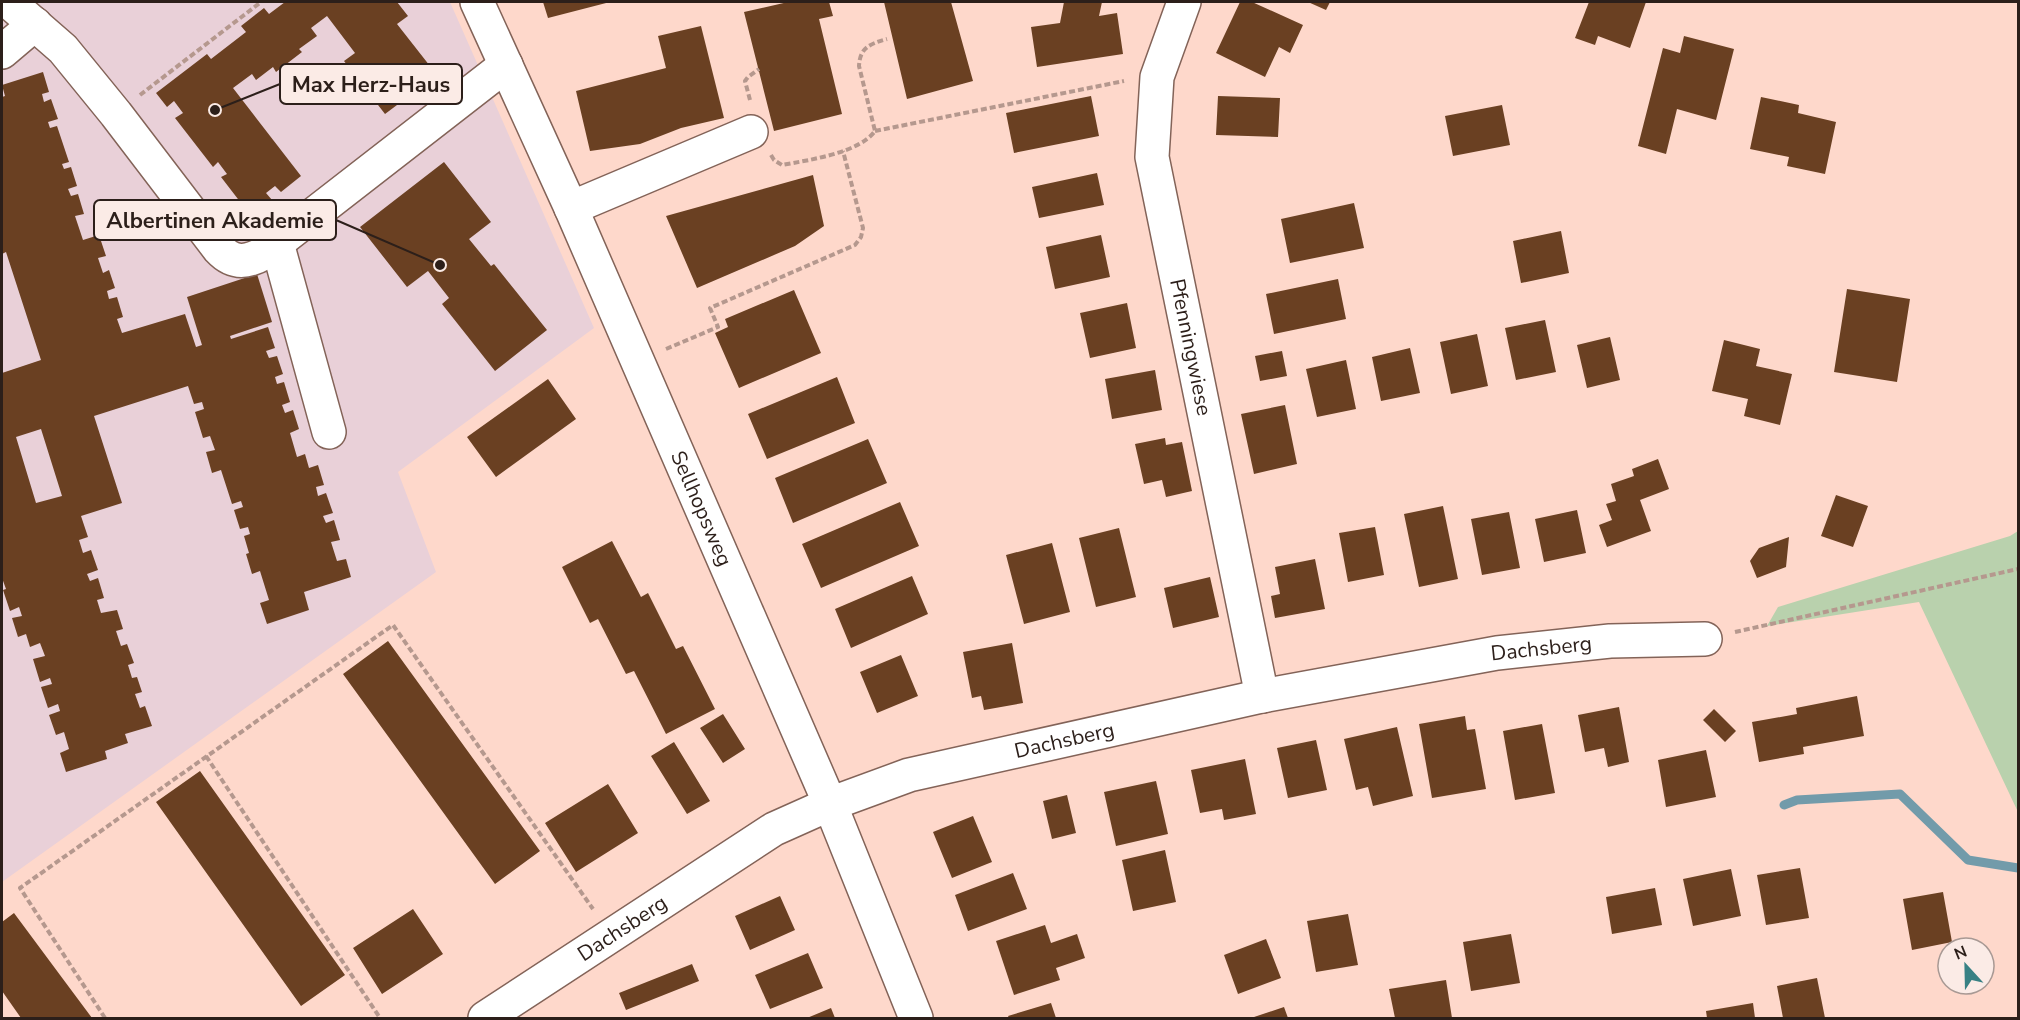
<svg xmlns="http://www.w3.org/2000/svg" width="2020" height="1020" font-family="'Nunito Sans',sans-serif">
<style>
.medical{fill:#e9d0d8}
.green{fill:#b9d1ad}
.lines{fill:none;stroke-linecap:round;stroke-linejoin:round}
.stream{stroke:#729baa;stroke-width:9}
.building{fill:#6a4022;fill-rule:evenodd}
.minor-casing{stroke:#836358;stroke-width:36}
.path{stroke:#b5988e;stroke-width:4;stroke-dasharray:6 3;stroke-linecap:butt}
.minor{stroke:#fff;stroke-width:33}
.labels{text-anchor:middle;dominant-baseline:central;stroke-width:6;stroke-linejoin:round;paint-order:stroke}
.street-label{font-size:21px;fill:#2c1f1a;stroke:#fbebe6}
.leader{fill:none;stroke:#2c1f1a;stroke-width:2}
.callout-dot{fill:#2c1f1a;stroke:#fbebe6;stroke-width:2}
.callout{fill:#fbebe6;stroke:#2c1f1a;stroke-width:2}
.callout-label{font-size:22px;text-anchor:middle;font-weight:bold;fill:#2c1f1a}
</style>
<rect width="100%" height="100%" fill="#fed8cb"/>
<path class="medical" d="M2 2H450L594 328 398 472 436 572 2 882Z"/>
<path class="green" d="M2018 531V812L1919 602 1767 626 1778 607 2010 536Z"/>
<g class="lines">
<path class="stream" d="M1784 805 1797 800 1900 794 1968 860 2018 868"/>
</g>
<path class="building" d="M285 2H397L408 16 397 24 437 75 385 114 344 61 355 53 327 16 311 28 317 36 299 49 302 52 276 72 273 67 256 80 252 74 233 88 301 176 281 192 275 186 266 193 272 200 251 216 221 177 227 174 218 162 213 167 175 118 183 113 174 101 167 107 156 93 207 54 211 59 246 32 241 26 264 8 269 14Z
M543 2H610L548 18Z
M788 2H829L833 16 819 19 842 114 774 131 744 12Z
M884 2H951L973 81 907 99Z
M1064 2H1102L1099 16 1117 13 1123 54 1037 67 1031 27 1060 23Z
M1240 2H1252L1303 25 1290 53 1279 47 1265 77 1216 53Z
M1308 2H1330L1326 10Z
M1589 2H1646L1630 48 1598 36 1595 45 1575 38Z
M701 26 724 118 681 128 640 144 590 151 576 91 666 68 658 36Z
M1684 36 1734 49 1716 120 1677 109 1666 154 1638 146 1663 48 1680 53Z
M43 72 49 92 42 94 44 102 51 99 58 119 48 122 50 128 57 126 69 162 62 164 64 169 71 167 77 186 68 189 71 196 78 194 84 214 75 216 83 240 99 235 106 256 98 258 103 273 109 270 115 288 107 291 109 299 117 297 123 317 117 319 122 333 185 314 196 347 202 345 187 297 257 274 272 322 230 336 231 339 268 327 275 348 266 351 269 358 277 356 283 374 275 377 277 384 284 382 290 402 282 405 285 413 293 410 299 429 290 433 297 457 305 454 309 468 318 465 324 485 316 487 318 496 326 493 333 513 323 516 326 523 334 520 340 540 331 542 337 561 346 559 351 577 304 592 309 610 267 624 260 603 269 600 260 571 252 574 246 554 249 553 244 536 250 534 248 527 240 529 234 510 243 507 241 501 232 504 221 470 212 473 206 452 215 450 210 436 203 438 195 412 204 409 202 402 194 404 188 386 94 416 122 503 81 516 88 537 79 540 83 553 91 550 98 570 87 574 90 581 98 578 104 598 97 600 101 613 117 610 123 629 116 631 121 646 127 644 134 663 128 665 132 678 137 677 142 692 135 694 140 708 145 706 152 726 125 734 128 743 105 751 107 759 66 772 60 753 69 749 64 732 56 735 49 715 60 711 58 704 48 708 41 687 52 684 50 678 40 682 33 659 45 656 40 643 30 647 26 634 18 637 12 618 22 616 19 607 10 611 3 590 6 589 2 578V373L41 360 6 252 2 254V97L5 96 2 85ZM41 429 62 496 36 503 16 437Z
M1091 96 1099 136 1014 153 1006 113Z
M1218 96 1280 98 1278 137 1216 135Z
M1761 97 1799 105 1798 113 1836 122 1825 174 1787 166 1789 157 1750 149Z
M1502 105 1510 145 1453 156 1445 116Z
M444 162 491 222 469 239 491 266 494 264 547 330 495 371 442 304 449 298 428 271 407 287 360 227Z
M1097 173 1104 205 1039 218 1032 187Z
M813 175 824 226 795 246 697 288 666 216Z
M1354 203 1364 248 1290 263 1281 219Z
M1561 231 1569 273 1521 283 1513 241Z
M1101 235 1110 277 1055 289 1046 247Z
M1338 279 1346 319 1274 334 1266 294Z
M1847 289 1910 299 1897 382 1834 372Z
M794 290 821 353 739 388 715 333 728 327 725 319Z
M1127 303 1136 348 1090 358 1080 313Z
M1545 320 1556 372 1516 380 1505 328Z
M1477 334 1488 386 1451 394 1440 342Z
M1610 337 1620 380 1587 388 1577 345Z
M1724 340 1760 349 1756 366 1792 374 1780 425 1744 416 1748 399 1712 391Z
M1410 348 1420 393 1381 401 1372 357Z
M1282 351 1287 376 1260 381 1255 356Z
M1346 360 1356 409 1317 417 1306 369Z
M1155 370 1162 410 1112 419 1105 379Z
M837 377 855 423 767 459 748 414Z
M548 379 576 419 496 477 467 437Z
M1285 405 1297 464 1254 474 1241 414Z
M1165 438 1166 445 1182 442 1192 491 1166 497 1162 480 1144 484 1135 444Z
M868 439 887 483 793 523 775 478Z
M1658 459 1669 489 1640 500 1651 531 1607 547 1599 525 1612 520 1606 504 1616 501 1611 484 1634 476 1632 469Z
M1836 495 1868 506 1853 547 1821 536Z
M900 502 919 546 821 588 802 544Z
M1443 506 1458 579 1419 587 1404 514Z
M1577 510 1586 553 1544 562 1535 519Z
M1509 512 1520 568 1482 575 1471 519Z
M1375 527 1384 575 1348 582 1339 533Z
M1119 528 1136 597 1096 607 1079 538Z
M1789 537 1786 567 1757 578 1750 561 1759 548Z
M612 541 641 597 648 593 676 649 683 646 715 709 666 734 634 671 626 674 598 619 590 623 562 567Z
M1052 543 1070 612 1024 624 1006 555Z
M1315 559 1325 609 1275 618 1271 596 1280 594 1275 567Z
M912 576 928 614 851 648 835 609Z
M1210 577 1219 617 1173 628 1164 588Z
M388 641 540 851 495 884 343 674Z
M1012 643 1023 703 984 710 981 696 972 698 963 652Z
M901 655 918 696 877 713 860 672Z
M1857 696 1864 736 1803 747 1804 754 1759 762 1752 722 1797 714 1796 708Z
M1619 707 1629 762 1608 767 1604 748 1585 752 1578 715Z
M1714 709 1736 731 1725 742 1703 720Z
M723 714 745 749 723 763 700 728Z
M1465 716 1467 730 1475 729 1486 789 1432 798 1419 724Z
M1542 724 1555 793 1515 800 1503 731Z
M1397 727 1413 796 1373 806 1368 787 1356 790 1344 739Z
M1316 740 1327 790 1288 798 1277 748Z
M674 742 710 801 687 814 651 756Z
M1706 750 1716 797 1666 807 1658 760Z
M1245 759 1256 814 1224 820 1222 809 1200 813 1191 770Z
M200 771 345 975 301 1006 156 802Z
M1156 781 1168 834 1116 846 1104 792Z
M608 784 638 833 576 872 545 823Z
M1067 795 1076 833 1052 839 1043 801Z
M973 816 992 862 952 878 933 832Z
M1165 850 1176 902 1133 911 1122 860Z
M1800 868 1809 918 1766 925 1757 875Z
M1731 869 1741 916 1693 926 1683 879Z
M1013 873 1027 909 968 931 955 895Z
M1655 888 1662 925 1612 934 1606 897Z
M1943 892 1952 942 1912 950 1903 899Z
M780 896 795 930 750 950 735 916Z
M413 909 443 954 382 994 353 948Z
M14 913 60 975 92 1018H21L2 991V922Z
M1348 914 1358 965 1316 972 1307 921Z
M1045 925 1051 943 1077 934 1085 958 1056 968 1060 980 1014 995 996 941Z
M1511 934 1520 983 1471 991 1463 942Z
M1266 939 1281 978 1238 994 1224 955Z
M808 953 823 988 770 1009 755 975Z
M692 964 699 981 626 1010 619 993Z
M1817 978 1825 1018H1783L1777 986Z
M1446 980 1452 1018H1395L1389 989Z
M1051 1003 1056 1018H1009L1008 1016Z
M1753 1003 1755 1018H1707L1706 1011Z
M1284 1007 1288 1018H1251Z
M831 1008 835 1018H807Z"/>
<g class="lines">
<defs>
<g id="minor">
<path d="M9 2 63 49 116 114 219 249C233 264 247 263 264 253L506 65"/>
<path id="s1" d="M477 2 571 208 830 804 916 1018"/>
<path id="s2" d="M1184 2 1157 77 1152 157 1262 696"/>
<path d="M2 52 35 24"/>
<path d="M571 208 751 132"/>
<path d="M277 243 329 432"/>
<path id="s3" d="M485 1018 774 829 830 804 909 775 1262 696 1497 653 1610 641 1705 639"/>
</g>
</defs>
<use href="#minor" class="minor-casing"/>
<path class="path" d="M140 95 261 2
M750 100 745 81 748 77 759 69
M875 131 1124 81
M771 155 774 160 782 165C809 160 859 153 875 131L859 66C860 47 870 44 887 39
M666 349 718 327 710 308 855 245 861 237 863 228 843 151
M1735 632 2018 569
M206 756 380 1018
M105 1018 20 888 393 625 593 909"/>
<use href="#minor" class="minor"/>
</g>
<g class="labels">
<g class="street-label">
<text stroke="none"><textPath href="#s2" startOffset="354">Pfenningwiese</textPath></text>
<text stroke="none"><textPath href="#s1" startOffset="554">Sellhopsweg</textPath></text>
<text stroke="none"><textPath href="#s3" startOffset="1136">Dachsberg</textPath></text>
<text stroke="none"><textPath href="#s3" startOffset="650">Dachsberg</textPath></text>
<text stroke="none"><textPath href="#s3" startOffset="164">Dachsberg</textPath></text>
</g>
</g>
<path class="leader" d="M215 110L280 84M440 265L336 220"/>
<g class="callout-dot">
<circle cx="215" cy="110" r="6"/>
<circle cx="440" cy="265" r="6"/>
</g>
<g class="callout">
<rect x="280" y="64" width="182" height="40" rx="6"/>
<rect x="94" y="200" width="242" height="40" rx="6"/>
</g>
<g class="callout-label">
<text x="371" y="92">Max Herz-Haus</text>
<text x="215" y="228">Albertinen Akademie</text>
</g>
<rect width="2020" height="1020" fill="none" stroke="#2c1f1a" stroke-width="6"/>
<g transform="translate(1966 966) rotate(338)"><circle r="28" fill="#fbebe6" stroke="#a89994" stroke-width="1.5"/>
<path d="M0-4.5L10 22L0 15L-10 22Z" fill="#388184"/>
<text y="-9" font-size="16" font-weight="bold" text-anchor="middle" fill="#2c1f1a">N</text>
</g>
</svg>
